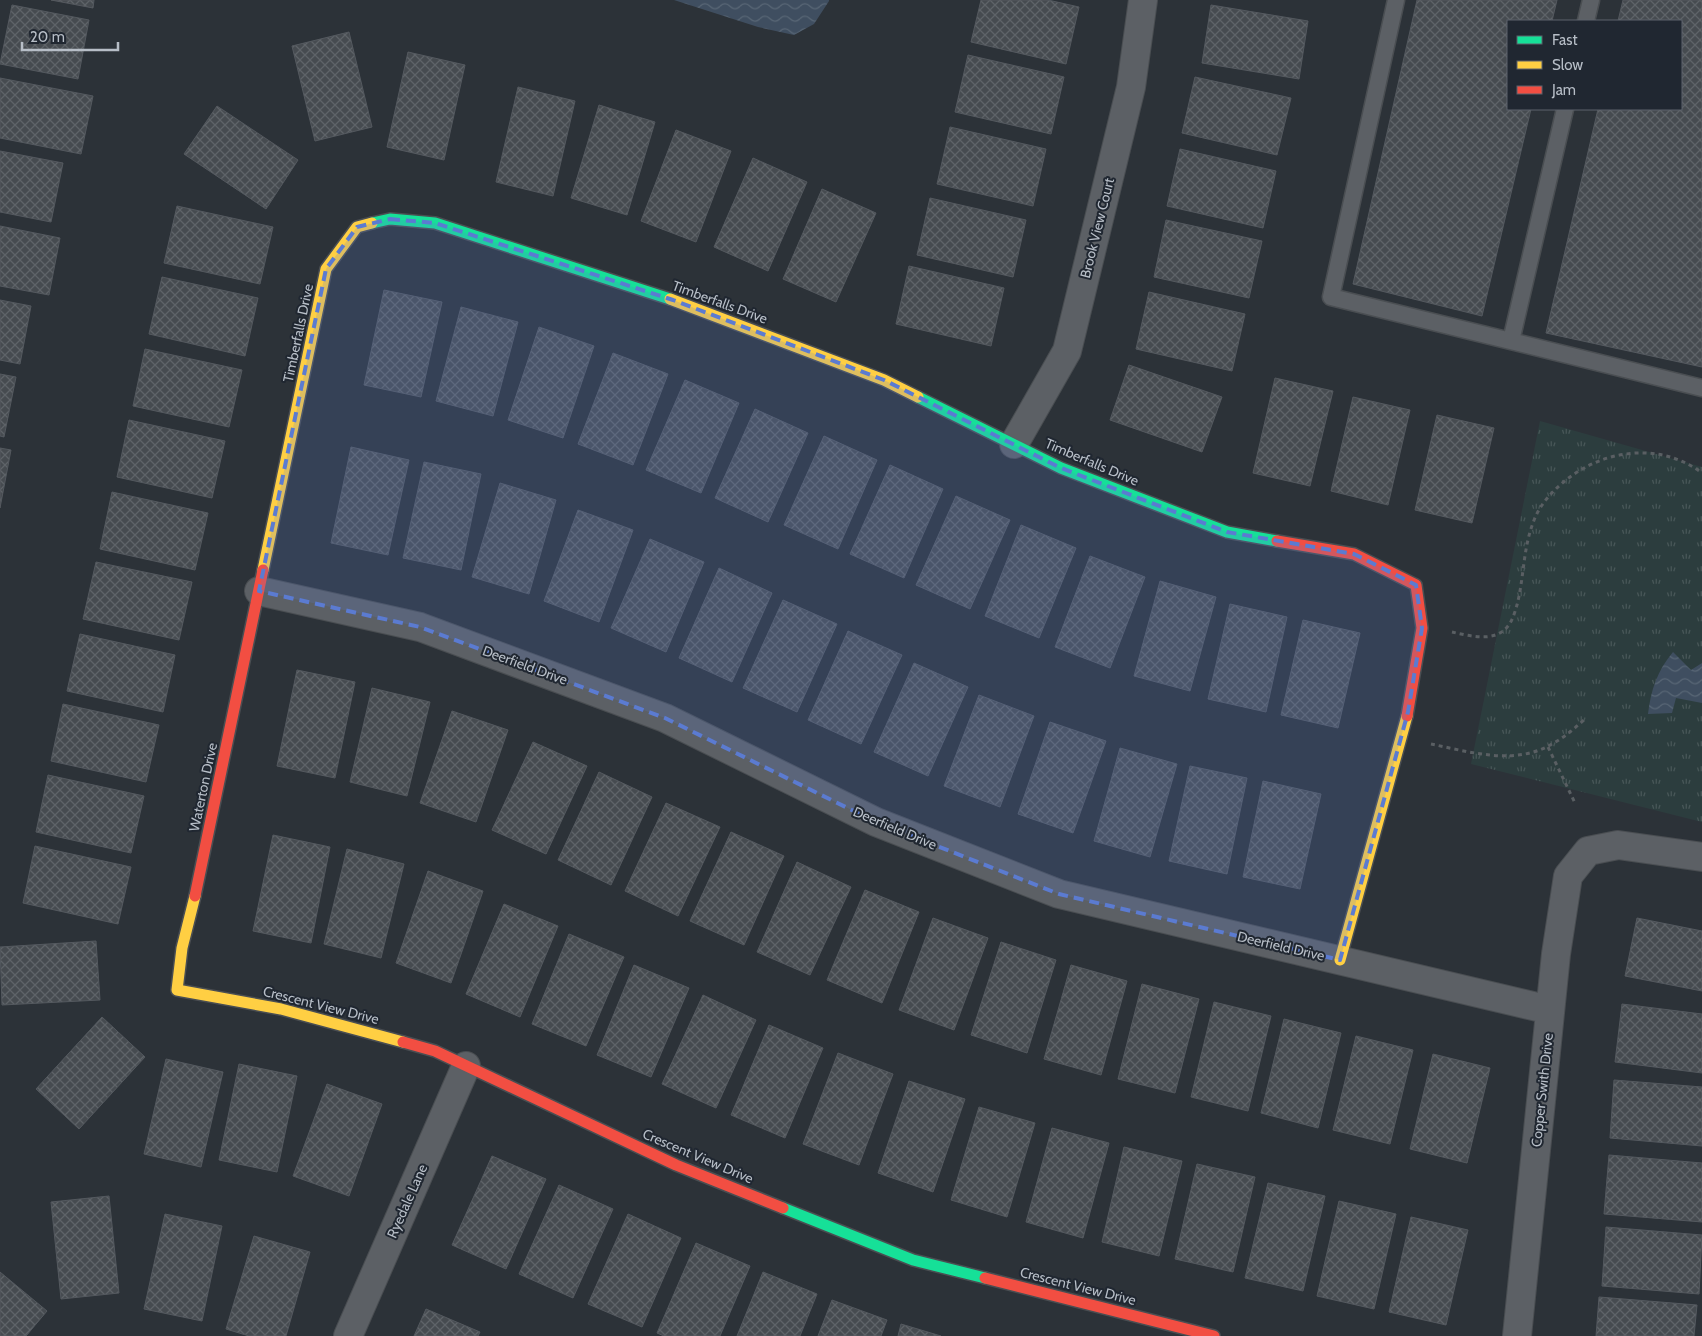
<svg xmlns="http://www.w3.org/2000/svg" width="1702" height="1336" font-family="Cabin,sans-serif">
<style>
.grass{fill:url(#grass-tufts)}
.water{fill:url(#water-waves)}
.building{fill:url(#building-cross-hatch);stroke:#54595f}
.lines{fill:none;stroke-linecap:round;stroke-linejoin:round}
.lane-casing{stroke:#4a4e52;stroke-width:19}
.street-casing{stroke:#4a4e52;stroke-width:30}
.fast-casing{stroke:#4a4e52;stroke-width:14}
.slow-casing{stroke:#4a4e52;stroke-width:14}
.jam-casing{stroke:#4a4e52;stroke-width:14}
.path{stroke:#5a5f63;stroke-width:3;stroke-dasharray:4 4;stroke-linecap:butt}
.lane{stroke:#5c6065;stroke-width:16}
.street{stroke:#5c6065;stroke-width:28}
.fast{stroke:#16e098;stroke-width:11}
.slow{stroke:#ffcf43;stroke-width:11}
.jam{stroke:#f24e42;stroke-width:11}
.marked{fill:#5b7bd1;fill-opacity:0.2;stroke:#5b7bd1;stroke-width:4;stroke-dasharray:10 6;stroke-linejoin:round}
.labels{text-anchor:middle;dominant-baseline:central;stroke-width:4;stroke-linejoin:round;paint-order:stroke}
.street-label{font-size:14px;fill:#b7bec7;stroke:#202731}
</style>
<defs>
<pattern id="grass-tufts" width="24" height="20" patternUnits="userSpaceOnUse" patternTransform="scale(1.25)"><rect width="24" height="20" fill="#2c3d3e"/><path d="M3 7l-1-3M5 7V3M7 7l1-3M15 17l-1-3M17 17v-4M19 17l1-3" fill="none" stroke="#485758"/></pattern>
<pattern id="water-waves" width="16" height="10" patternUnits="userSpaceOnUse" patternTransform="scale(1.25)"><rect width="16" height="10" fill="#3f4e60"/><path d="M0 5q4-4 8 0t8 0" fill="none" stroke="#586675"/></pattern>
<pattern id="building-cross-hatch" width="8" height="8" patternUnits="userSpaceOnUse" patternTransform="scale(1.25)"><rect width="8" height="8" fill="#464b50"/><path d="M0 0l8 8M0 8l8-8" fill="none" stroke="#5e6368"/></pattern>
</defs>
<rect width="100%" height="100%" fill="#2c3238"/>
<path class="grass" d="M1540 421 1702 467V822L1471 764Z"/>
<path class="water" d="M674 0H829V1L814 24 794 35 758 27Z
M1673 652 1691 670 1702 663V703L1676 698 1672 713 1648 714C1651 690 1657 671 1673 652Z"/>
<path class="building" d="M51 0H94L93 8Z
M981 0H1048L1079 7 1066 64 971 42Z
M1417 0H1557L1552 21H1508V109H1531L1482 316 1353 284Z
M1623 0H1702V367L1546 333 1598 109H1681V21H1618Z
M12 5 89 20 78 79 0 64Z
M1211 5 1308 21 1299 79 1202 63Z
M349 32 372 127 315 141 292 46Z
M408 52 465 65 444 160 387 147Z
M968 55 1064 77 1051 134 955 112Z
M1195 77 1291 98 1277 155 1182 133Z
M0 78 93 96 81 154 0 138Z
M518 87 575 101 553 196 496 182Z
M599 105 655 122 627 215 571 198Z
M217 106 298 160 266 209 184 154Z
M950 127 1046 149 1033 206 937 184Z
M676 130 731 151 696 242 641 221Z
M1180 149 1276 171 1263 228 1167 206Z
M0 151 63 163 51 222 0 212Z
M753 158 807 182 768 271 714 247Z
M822 189 876 213 836 302 783 279Z
M930 198 1026 220 1013 277 917 255Z
M177 206 273 227 260 284 164 263Z
M1166 220 1262 241 1249 298 1154 277Z
M0 226 60 238 49 295 0 286Z
M909 266 1004 288 991 346 896 324Z
M162 277 258 298 245 356 149 334Z
M384 290 442 302 421 397 364 385Z
M1149 292 1245 314 1232 371 1136 349Z
M0 300 31 306 20 364 0 360Z
M461 307 518 322 493 416 436 401Z
M539 327 594 346 563 438 508 420Z
M145 349 242 370 229 427 133 406Z
M613 353 668 374 633 465 578 444Z
M1129 365 1222 397 1202 452 1110 420Z
M0 374 16 377 4 437 0 436Z
M1275 378 1333 391 1310 486 1253 473Z
M685 380 739 403 701 493 646 470Z
M1353 397 1410 410 1388 505 1331 491Z
M755 409 808 433 768 522 715 498Z
M1437 415 1494 428 1472 523 1415 510Z
M129 420 225 441 212 498 117 477Z
M824 436 877 460 838 549 784 525Z
M351 447 409 460 388 555 331 543Z
M0 448 11 450 0 508Z
M424 462 481 474 461 570 403 558Z
M890 465 943 489 904 578 850 554Z
M500 483 556 500 529 594 472 577Z
M112 492 208 513 195 570 100 549Z
M956 496 1010 520 970 609 916 585Z
M578 510 633 530 599 622 544 601Z
M1021 525 1076 548 1039 638 985 616Z
M650 539 704 562 666 652 611 628Z
M1090 556 1145 577 1110 668 1055 647Z
M96 562 192 582 179 640 83 619Z
M719 568 772 593 732 682 679 658Z
M1160 581 1216 597 1190 691 1134 676Z
M783 600 837 624 797 712 743 688Z
M1230 604 1287 617 1266 712 1208 699Z
M1303 620 1360 633 1338 728 1281 715Z
M848 631 902 655 861 744 808 720Z
M80 634 175 655 163 712 67 691Z
M914 663 968 687 928 776 874 752Z
M297 670 355 682 335 778 277 766Z
M372 688 430 702 407 796 350 782Z
M979 695 1034 716 1000 807 944 786Z
M63 704 159 725 146 782 51 761Z
M452 711 508 730 476 822 420 803Z
M1050 722 1106 741 1073 833 1018 814Z
M533 742 587 766 546 854 492 830Z
M1120 748 1177 764 1150 857 1094 841Z
M1190 766 1247 778 1227 874 1169 861Z
M599 772 652 797 611 885 558 860Z
M48 775 144 796 131 853 36 832Z
M1263 781 1321 794 1300 889 1243 877Z
M666 803 720 827 678 916 625 891Z
M731 832 784 856 744 945 690 921Z
M273 835 330 847 311 943 253 931Z
M35 846 131 867 118 924 23 903Z
M347 849 404 864 381 958 324 944Z
M797 862 851 887 810 975 757 952Z
M428 871 483 891 451 983 396 963Z
M865 890 919 912 882 1003 827 980Z
M504 904 558 926 520 1017 466 994Z
M933 918 988 938 954 1030 899 1010Z
M1637 918 1702 931V991L1625 976Z
M569 934 624 957 586 1046 532 1024Z
M96 941 100 1000 2 1005 0 947Z
M1001 942 1056 960 1027 1053 971 1035Z
M634 965 689 988 651 1077 597 1055Z
M1071 965 1127 981 1101 1075 1044 1059Z
M1142 984 1199 999 1175 1093 1118 1079Z
M703 995 756 1020 716 1108 662 1084Z
M1214 1002 1271 1016 1248 1111 1191 1097Z
M1622 1004 1702 1014V1073L1615 1062Z
M102 1017 145 1057 79 1129 36 1089Z
M1284 1019 1341 1033 1318 1128 1261 1113Z
M769 1025 823 1048 785 1138 731 1115Z
M1356 1036 1413 1050 1390 1144 1333 1130Z
M838 1053 893 1074 859 1165 803 1144Z
M1433 1054 1490 1068 1467 1163 1410 1149Z
M166 1059 223 1072 201 1167 144 1154Z
M239 1064 297 1076 277 1172 219 1160Z
M1614 1080 1702 1087V1146L1610 1138Z
M909 1081 965 1099 933 1192 878 1173Z
M327 1084 382 1104 349 1196 293 1176Z
M979 1107 1035 1123 1007 1217 951 1200Z
M1052 1128 1109 1143 1083 1238 1026 1222Z
M1124 1147 1182 1161 1159 1256 1102 1242Z
M1609 1155 1702 1163V1222L1604 1214Z
M492 1156 546 1179 506 1269 452 1245Z
M1197 1164 1255 1177 1233 1272 1175 1259Z
M1268 1183 1325 1196 1303 1291 1245 1278Z
M559 1185 613 1209 573 1298 519 1274Z
M109 1196 119 1293 61 1299 51 1202Z
M1339 1201 1396 1214 1374 1309 1317 1296Z
M165 1214 222 1226 202 1321 144 1309Z
M628 1214 681 1238 642 1327 588 1304Z
M1411 1217 1468 1230 1446 1325 1389 1312Z
M1606 1227 1702 1235 1699 1294 1602 1286Z
M254 1236 310 1252 286 1336H249L226 1329Z
M696 1243 750 1266 720 1336H664L657 1333Z
M0 1272 47 1311 26 1336H0Z
M763 1272 817 1294 800 1336H737Z
M1599 1297 1697 1305 1694 1336H1596Z
M832 1300 887 1320 881 1336H818Z
M426 1309 480 1332 478 1336H414Z
M901 1324 941 1336H898Z"/>
<g class="lines">
<defs>
<path id="lane" d="M1396 0 1331 297 1702 388
M1586 21 1591 0
M1511 341 1565 109"/>
<path id="street" d="M1014 444 1067 351 1131 87 1143 0
M259 591 420 627 665 718 876 822 1059 894 1550 1010
M348 1336 466 1066
M1517 1336 1556 954 1568 876 1588 851 1618 845 1702 857"/>
<path id="fast" d="M372 223 390 219 435 223 670 299
M918 397 1061 468 1227 532 1277 541
M783 1208 913 1260 985 1278"/>
<path id="slow" d="M670 299 884 380 918 397
M263 570 326 269 357 227 372 223
M195 896 182 948 177 990 281 1009 403 1042
M1340 960 1407 716"/>
<path id="jam" d="M1277 541 1354 554 1416 585 1422 628 1407 716
M195 896 263 570
M403 1042 435 1051 676 1165 783 1208
M985 1278 1214 1336"/>
</defs>
<use href="#lane" class="lane-casing"/>
<use href="#street" class="street-casing"/>
<use href="#fast" class="fast-casing"/>
<use href="#slow" class="slow-casing"/>
<use href="#jam" class="jam-casing"/>
<path class="path" d="M1452 632C1470 636 1495 643 1508 626 1513 620 1515 611 1517 605 1524 578 1523 549 1533 523 1538 508 1548 496 1559 486 1598 450 1658 440 1702 473
M1431 744C1470 752 1515 766 1552 744 1565 737 1575 728 1586 718
M1548 747 1575 803"/>
<use href="#lane" class="lane"/>
<use href="#street" class="street"/>
<use href="#fast" class="fast"/>
<use href="#slow" class="slow"/>
<use href="#jam" class="jam"/>
</g>
<path class="marked" d="M390 219 435 223 673 300 884 380 1061 468 1227 532 1354 554 1416 585 1422 628 1408 712 1340 960 1059 894 876 822 665 718 420 627 259 591 326 269 357 227Z"/>
<g class="labels">
<g class="street-label">
<text transform="translate(1097 228) rotate(-76)">Brook View Court</text>
<text transform="translate(720 302) rotate(20)">Timberfalls Drive</text>
<text transform="translate(298 333) rotate(-78)">Timberfalls Drive</text>
<text transform="translate(1092 462) rotate(23)">Timberfalls Drive</text>
<text transform="translate(525 665) rotate(20)">Deerfield Drive</text>
<text transform="translate(203 787) rotate(-78)">Waterton Drive</text>
<text transform="translate(895 828) rotate(23)">Deerfield Drive</text>
<text transform="translate(1281 946) rotate(13)">Deerfield Drive</text>
<text transform="translate(321 1005) rotate(14)">Crescent View Drive</text>
<text transform="translate(1542 1090) rotate(-84)">Copper Swith Drive</text>
<text transform="translate(698 1156) rotate(23)">Crescent View Drive</text>
<text transform="translate(407 1201) rotate(-66)">Ryedale Lane</text>
<text transform="translate(1078 1286) rotate(14)">Crescent View Drive</text>
</g>
</g>
<rect x="1507" y="20" width="175" height="90" fill="#202731" stroke="#5c636d"/>
<rect x="1517" y="36" width="25" height="8" fill="#16e098" stroke="#5c636d"/>
<text x="1552" y="45" font-size="15" fill="#b7bec7">Fast</text>
<rect x="1517" y="61" width="25" height="8" fill="#ffcf43" stroke="#5c636d"/>
<text x="1552" y="70" font-size="15" fill="#b7bec7">Slow</text>
<rect x="1517" y="86" width="25" height="8" fill="#f24e42" stroke="#5c636d"/>
<text x="1552" y="95" font-size="15" fill="#b7bec7">Jam</text>
<path d="M22 42v8h96v-8" fill="none" stroke="#b7bec7" stroke-width="2.5"/>
<text x="30" y="42" font-size="15" fill="#b7bec7" stroke="#202731" stroke-width="4" paint-order="stroke">20 m</text>
</svg>
